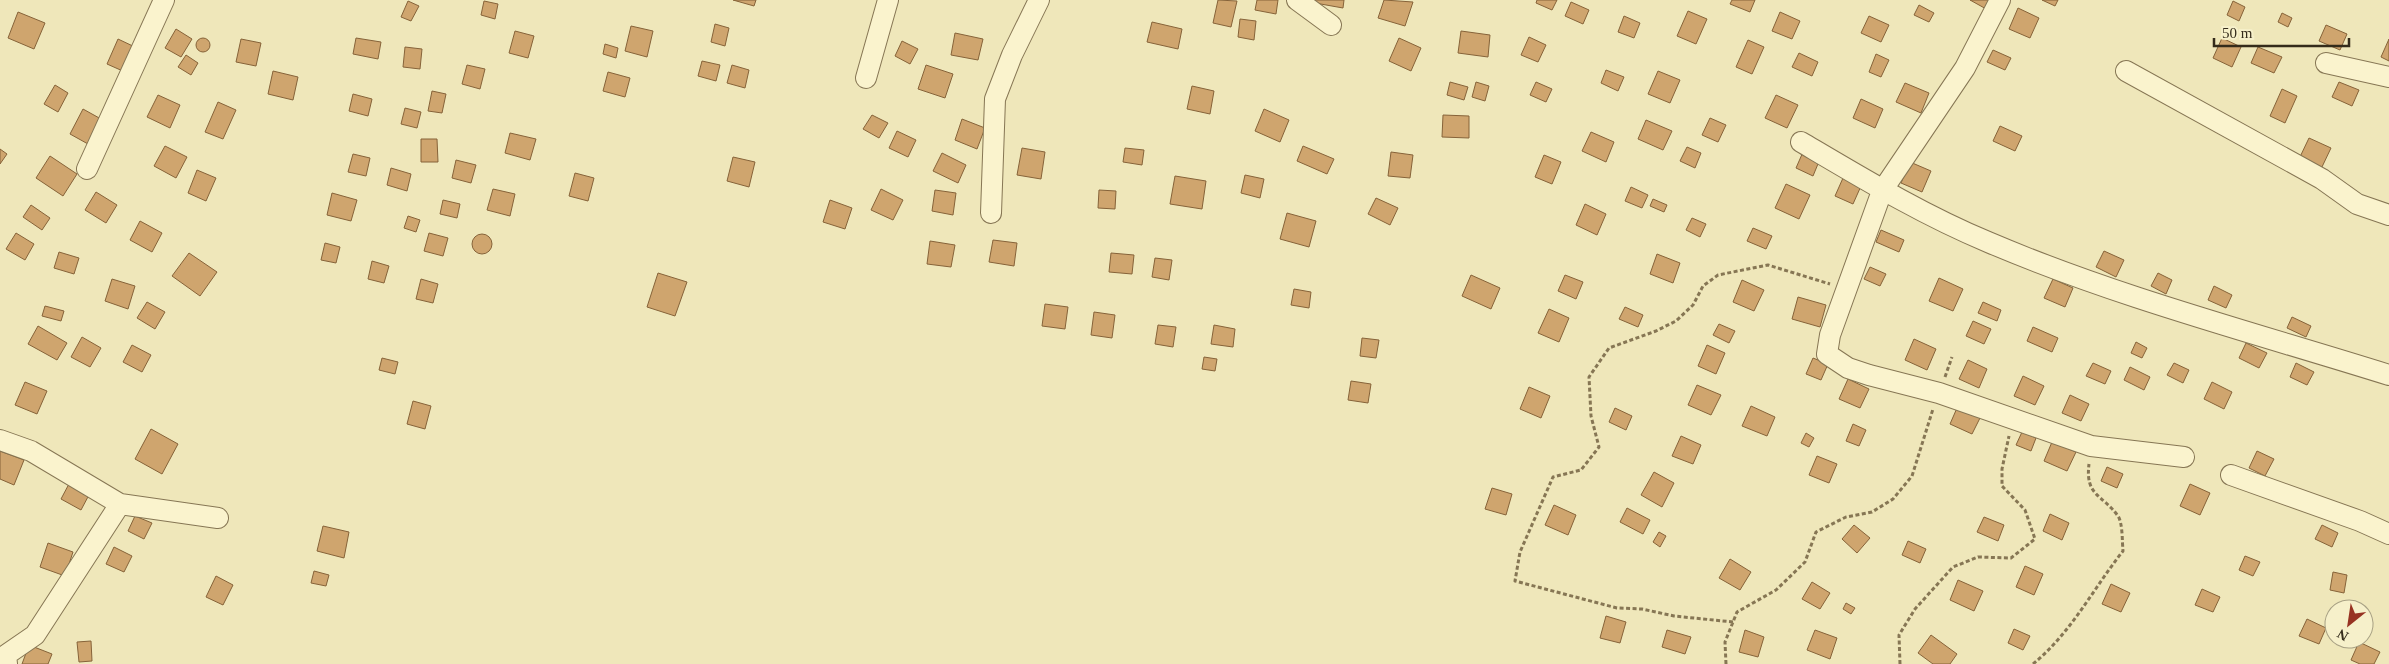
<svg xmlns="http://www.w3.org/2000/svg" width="2389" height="664" font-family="Georgia,serif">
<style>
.building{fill:#cfa56e;stroke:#866339}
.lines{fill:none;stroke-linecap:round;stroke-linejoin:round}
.minor-casing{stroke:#867654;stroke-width:22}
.path{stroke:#867654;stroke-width:3;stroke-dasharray:4 2.5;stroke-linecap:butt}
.minor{stroke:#faf3cd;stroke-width:20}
</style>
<rect width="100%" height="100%" fill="#efe7ba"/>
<path class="building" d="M733 0H756L754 6Z
M1218 0 1237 1 1231 27 1213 23Z
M1257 0H1278L1276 14 1255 10Z
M1315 0H1344L1343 8 1315 3Z
M1384 0 1413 2 1405 26 1378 18Z
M1537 0H1557L1552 10 1536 3Z
M1732 0H1755L1750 12 1730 4Z
M1970 0H1993L1988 10Z
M2042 0H2058L2055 6Z
M408 1 419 6 411 21 401 17Z
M484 1 498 4 495 19 481 15Z
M2233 1 2245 7 2239 21 2227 15Z
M1571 2 1589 10 1583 24 1565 16Z
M1919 5 1934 13 1929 22 1914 15Z
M2018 8 2039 18 2030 38 2009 29Z
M1688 11 1707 19 1696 44 1677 36Z
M18 12 45 23 34 49 8 38Z
M1780 12 1800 21 1792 39 1772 31Z
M2282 13 2292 18 2288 27 2278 22Z
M1624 16 1640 23 1634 38 1618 32Z
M1869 16 1889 25 1881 42 1861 33Z
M1240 19 1256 21 1254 40 1238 37Z
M1152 22 1182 29 1178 49 1147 42Z
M715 24 729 28 725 46 711 42Z
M2326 25 2347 34 2340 50 2319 41Z
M631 26 653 31 647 57 625 51Z
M176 29 192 39 181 57 165 48Z
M515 31 534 36 528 58 509 53Z
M1461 31 1490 35 1488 57 1458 53Z
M955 33 983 39 978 60 951 55Z
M1529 37 1546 45 1538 62 1521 55Z
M196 45a7 7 0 1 1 14 0a7 7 0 1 1-14 0Z
M356 38 381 42 378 59 353 54Z
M1399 38 1421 48 1411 71 1389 61Z
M2222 38 2241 47 2232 67 2213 58Z
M118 39 137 48 125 72 107 64Z
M241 39 261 43 256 66 236 62Z
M2389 39V61L2381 57Z
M1748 40 1764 47 1752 74 1736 67Z
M902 41 918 49 910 64 895 56Z
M605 44 618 48 616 58 603 54Z
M405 47 422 49 420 69 403 67Z
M2258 47 2282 57 2274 73 2251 63Z
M1993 50 2011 58 2005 70 1987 62Z
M1799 53 1818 62 1812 76 1792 67Z
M1876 54 1889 60 1881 77 1869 72Z
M186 55 198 63 191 75 178 67Z
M702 61 720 65 716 81 698 76Z
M467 65 485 69 480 89 462 84Z
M732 65 749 70 745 88 727 83Z
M926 65 953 74 945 98 918 89Z
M1606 70 1624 77 1618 91 1601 83Z
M273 71 298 77 293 100 268 94Z
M1658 71 1680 80 1670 103 1648 94Z
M608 72 630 78 625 97 603 91Z
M1450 82 1468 87 1464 100 1447 95Z
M1476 82 1489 86 1485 101 1472 97Z
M1536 82 1552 89 1546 102 1530 95Z
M2339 82 2359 90 2352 106 2332 97Z
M1905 83 1929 93 1921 113 1896 102Z
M55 85 68 93 58 112 44 104Z
M1192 86 1214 91 1210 114 1187 109Z
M2282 89 2297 96 2285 123 2270 116Z
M432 91 446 94 442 113 428 111Z
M353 94 372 99 368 116 349 111Z
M158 95 180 105 170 128 147 117Z
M1776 95 1798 105 1787 128 1765 118Z
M1861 99 1883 109 1875 128 1853 118Z
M218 102 236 110 223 139 205 132Z
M405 108 421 112 417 128 401 124Z
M83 109 101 119 88 144 70 134Z
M1264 109 1289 120 1280 142 1255 131Z
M872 115 888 123 879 138 863 129Z
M1443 115 1469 116V138L1442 137Z
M1710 118 1726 125 1718 142 1702 135Z
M962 119 985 128 977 149 955 140Z
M1646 120 1672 131 1663 150 1638 139Z
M2000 126 2022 136 2015 151 1993 141Z
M897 131 916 140 908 157 889 148Z
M1591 132 1614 142 1606 162 1582 151Z
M510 133 536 139 530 160 505 153Z
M2309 138 2331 148 2321 169 2299 159Z
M421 139H437L438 162H421Z
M165 146 187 157 176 178 154 166Z
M1303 146 1334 159 1327 174 1297 161Z
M1687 147 1701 153 1695 168 1680 161Z
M1022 148 1045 152 1041 179 1017 175Z
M1125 148 1144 150 1142 165 1123 162Z
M0 149 7 154 0 164Z
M1391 152 1413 155 1410 178 1388 176Z
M1803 152 1820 159 1813 176 1796 168Z
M942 153 966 165 958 183 933 171Z
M353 154 370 158 366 176 348 172Z
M1544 155 1561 162 1552 184 1535 177Z
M50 156 77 174 63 196 36 178Z
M733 157 755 162 749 187 727 181Z
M456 160 476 165 471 183 452 178Z
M1910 162 1931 171 1922 192 1901 183Z
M391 168 411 174 407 191 387 185Z
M197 170 216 178 206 201 188 193Z
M575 173 594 178 588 201 569 196Z
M1245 175 1264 179 1260 198 1241 193Z
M1175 176 1206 181 1202 209 1170 204Z
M1843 178 1861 186 1853 204 1835 196Z
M1786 184 1810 195 1799 219 1775 208Z
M1631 187 1648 195 1642 208 1625 201Z
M493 189 515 194 510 216 487 210Z
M881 189 903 200 893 220 871 210Z
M935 190 956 193 953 215 932 211Z
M1099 190 1116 191 1115 209 1098 208Z
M96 192 117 205 106 223 85 210Z
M332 193 357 200 351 221 327 215Z
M1376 198 1398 208 1390 225 1368 214Z
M1653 199 1667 205 1664 212 1650 206Z
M443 200 460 204 457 218 440 214Z
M830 200 852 208 845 229 823 222Z
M1585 204 1606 214 1597 235 1576 225Z
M31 205 50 218 42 230 23 217Z
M1287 213 1316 221 1309 247 1280 239Z
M408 216 420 220 416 232 404 228Z
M1692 218 1706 224 1700 237 1686 230Z
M140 221 162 233 152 252 130 240Z
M1753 228 1772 236 1766 249 1747 241Z
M1881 230 1904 240 1899 252 1876 242Z
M16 233 34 244 25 260 6 249Z
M429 233 448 238 443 256 424 251Z
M472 244a10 10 0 1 1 20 0a10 10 0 1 1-20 0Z
M993 240 1017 243 1014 266 989 262Z
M930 241 955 245 951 267 927 264Z
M325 243 340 247 336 263 321 260Z
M2104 251 2124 260 2116 277 2096 267Z
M59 252 79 258 74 274 54 268Z
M189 253 217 272 200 296 172 276Z
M1111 253 1134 255 1132 274 1109 272Z
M1657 254 1680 263 1673 283 1650 274Z
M1155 258 1172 260 1169 280 1152 277Z
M372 261 389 266 384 283 368 279Z
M1870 267 1886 274 1880 286 1864 279Z
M658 273 687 282 675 316 647 307Z
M2158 273 2172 280 2166 294 2151 286Z
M1471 275 1500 288 1491 309 1462 296Z
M1565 275 1583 282 1576 299 1558 291Z
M1939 278 1963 289 1953 311 1929 301Z
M112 279 135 286 128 309 105 301Z
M421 279 438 284 433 303 416 299Z
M2053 279 2073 288 2065 307 2044 298Z
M1742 280 1764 290 1754 311 1733 302Z
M2214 286 2232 295 2226 308 2208 300Z
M1294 289 1311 292 1309 308 1291 305Z
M1798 297 1826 305 1820 327 1792 319Z
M147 302 165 312 155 329 137 318Z
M1983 302 2001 310 1997 321 1978 313Z
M1045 304 1068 307 1065 329 1042 326Z
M45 306 64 311 61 321 42 316Z
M1625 307 1643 315 1638 327 1619 319Z
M1549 309 1569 318 1559 342 1538 333Z
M1094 312 1115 315 1112 338 1091 335Z
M2292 317 2311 326 2306 337 2287 328Z
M1973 321 1991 329 1984 344 1966 336Z
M1719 324 1735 331 1729 343 1713 335Z
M1158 325 1176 327 1173 347 1155 344Z
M1214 325 1235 329 1233 347 1211 344Z
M38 326 67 343 57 360 28 344Z
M2033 327 2058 338 2052 352 2027 341Z
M82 337 101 348 90 367 71 357Z
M1362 338 1379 340 1376 358 1360 356Z
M1914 339 1936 349 1927 370 1905 360Z
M2136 342 2147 348 2142 358 2131 353Z
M2246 343 2267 353 2259 368 2239 358Z
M132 345 151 355 142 372 123 362Z
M1707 345 1725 353 1716 374 1698 366Z
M1204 357 1217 359 1215 371 1202 369Z
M382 358 398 362 395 374 379 370Z
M1813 358 1828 364 1821 380 1806 374Z
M1968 360 1987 369 1979 388 1959 379Z
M2093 363 2111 371 2105 384 2086 376Z
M2174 363 2189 370 2183 383 2167 375Z
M2296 363 2314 372 2307 385 2290 377Z
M2130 367 2150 377 2144 390 2124 380Z
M2023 376 2044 386 2035 405 2014 396Z
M1848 379 1869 389 1860 408 1839 399Z
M1351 381 1371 384 1368 403 1348 400Z
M25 382 47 391 37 414 15 405Z
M2212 382 2232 392 2224 409 2204 399Z
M1697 385 1721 395 1711 415 1688 405Z
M1529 387 1550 396 1541 418 1520 409Z
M2070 395 2089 404 2081 421 2062 413Z
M413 401 431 406 425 429 407 424Z
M1751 406 1775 417 1767 436 1742 426Z
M1615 408 1632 416 1626 430 1609 422Z
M1957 408 1980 418 1972 434 1950 424Z
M1853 424 1866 430 1859 446 1846 441Z
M151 429 178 444 162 474 135 459Z
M2022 432 2036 438 2031 451 2016 445Z
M1806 433 1814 438 1809 447 1801 443Z
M1681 436 1701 445 1693 464 1672 456Z
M2052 442 2076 452 2067 471 2044 461Z
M0 451 24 460 14 485 0 479Z
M2257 451 2274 459 2265 476 2249 468Z
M1817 456 1837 464 1829 483 1809 475Z
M2107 467 2123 474 2117 488 2101 481Z
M1654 472 1674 483 1662 507 1641 495Z
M70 482 90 493 81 510 61 499Z
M2190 484 2210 493 2200 515 2180 506Z
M1492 488 1512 494 1506 515 1485 509Z
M1554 505 1576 515 1568 535 1545 525Z
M1627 508 1650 520 1643 534 1620 522Z
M2050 514 2069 523 2062 540 2043 531Z
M135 516 152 523 144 539 128 531Z
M1984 517 2004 525 1998 541 1977 532Z
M1854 525 1870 538 1857 553 1842 539Z
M2322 525 2338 533 2332 547 2315 539Z
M323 526 349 532 344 558 317 551Z
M1659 532 1666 536 1660 547 1653 542Z
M1908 541 1926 549 1920 563 1902 555Z
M48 543 73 552 65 576 40 567Z
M114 547 132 556 124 572 106 564Z
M2245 556 2260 562 2253 576 2239 570Z
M1730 559 1751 572 1740 590 1719 578Z
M2025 566 2043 574 2034 595 2016 587Z
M314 571 329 575 326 586 311 583Z
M2333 572 2347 575 2344 593 2330 590Z
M216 576 233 585 223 605 206 597Z
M1958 580 1983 591 1974 611 1950 600Z
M1812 582 1830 593 1820 609 1802 599Z
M2111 584 2130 593 2121 612 2102 604Z
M2202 589 2220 597 2213 612 2195 605Z
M1846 603 1855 608 1851 614 1843 609Z
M1606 616 1626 622 1620 643 1600 638Z
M2307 619 2326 628 2319 644 2299 636Z
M2014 629 2030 636 2023 650 2008 643Z
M1667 630 1691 637 1685 654 1662 647Z
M1745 630 1764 637 1758 657 1739 652Z
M1815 630 1837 638 1830 659 1807 650Z
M1931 635 1957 654 1950 664H1933L1918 653Z
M91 641 92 661 79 662 77 642Z
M2359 642 2380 652 2374 664H2360L2351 660Z
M29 645 52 654 48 664H22Z"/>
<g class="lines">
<defs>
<path id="minor" d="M1297 0 1331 25
M2000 0 1965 68 1882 191 1830 335 1827 354 1848 368 1869 375 1939 393 2091 446 2184 457
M2326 63 2389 77
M2126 71 2322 179 2357 204 2389 215
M866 78 888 0
M1801 142C1862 178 1923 215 1988 242 2117 297 2255 333 2389 375
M87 169 164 0
M991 213 995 99 1012 55 1039 0
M0 440 31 451 120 504 218 518
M2231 475 2360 521 2389 534
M7 664 6 655 35 635 120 504"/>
</defs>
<use href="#minor" class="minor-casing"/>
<path class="path" d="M1945 377 1952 357
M1733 622 1674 616 1642 609 1617 608 1515 581 1520 552 1553 477 1581 470 1599 447 1591 416 1589 377 1609 348 1656 331 1676 321 1693 305 1703 286 1718 275 1768 265 1830 284
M1726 664 1725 642 1737 612 1776 590 1805 562 1816 532 1846 517 1872 512 1893 499 1912 476 1933 409
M1900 664 1899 635 1915 609 1953 567 1978 557 2011 558 2035 539 2025 510 2002 486V469L2009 436
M2033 664C2071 633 2093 589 2123 551 2122 542 2123 524 2118 516 2102 494 2085 496 2089 464"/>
<use href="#minor" class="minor"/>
</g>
<g transform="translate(2349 624) rotate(210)"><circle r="24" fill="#f6f0ca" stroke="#a8a184"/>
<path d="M0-4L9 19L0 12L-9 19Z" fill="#973322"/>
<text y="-8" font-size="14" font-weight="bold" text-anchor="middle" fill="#342b1a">N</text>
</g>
<path d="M2214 38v8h135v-8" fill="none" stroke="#342b1a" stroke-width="2.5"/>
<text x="2222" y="38" font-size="15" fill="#342b1a" stroke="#f6f0ca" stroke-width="4" paint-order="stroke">50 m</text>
</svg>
